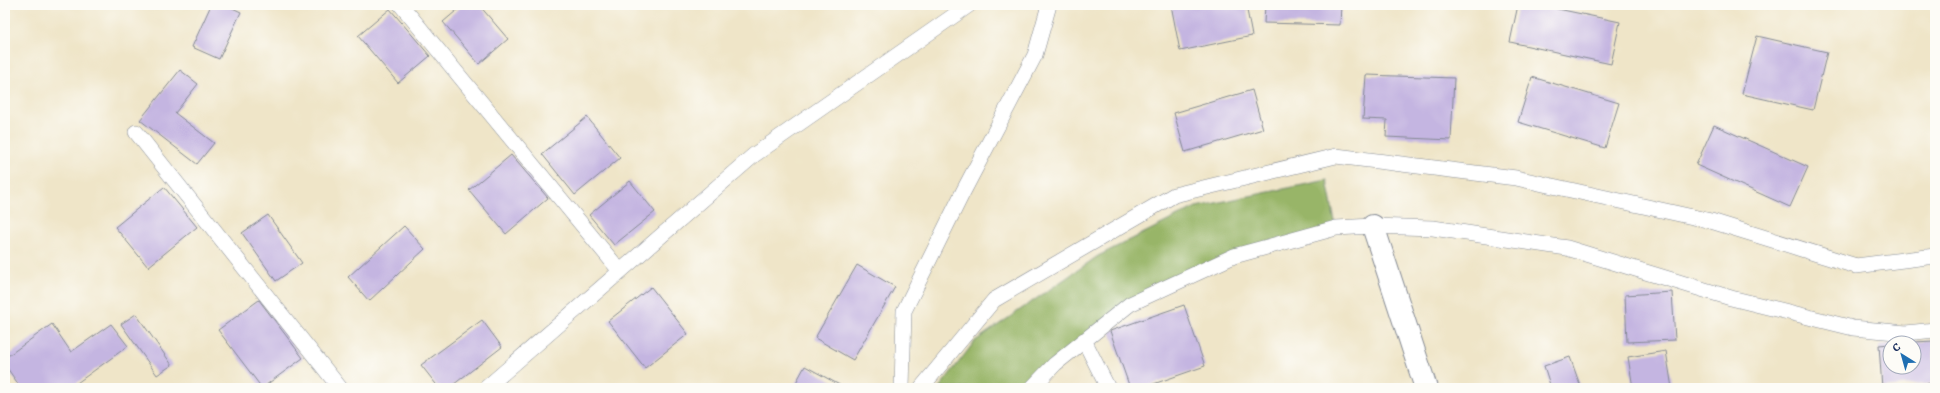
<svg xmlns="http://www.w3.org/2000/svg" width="1940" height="393" font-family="Alegreya,serif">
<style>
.forest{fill:#98b567;stroke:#5a7262}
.building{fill:#c4b5e1}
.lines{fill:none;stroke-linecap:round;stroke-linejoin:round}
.service-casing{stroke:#858a93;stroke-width:16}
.minor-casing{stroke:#858a93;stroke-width:24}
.service{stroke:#fff;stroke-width:15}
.minor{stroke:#fff;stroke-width:22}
</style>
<rect width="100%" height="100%" fill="#fdfcf7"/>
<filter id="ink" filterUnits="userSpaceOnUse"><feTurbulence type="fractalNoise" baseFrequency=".025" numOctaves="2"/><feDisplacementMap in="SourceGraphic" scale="8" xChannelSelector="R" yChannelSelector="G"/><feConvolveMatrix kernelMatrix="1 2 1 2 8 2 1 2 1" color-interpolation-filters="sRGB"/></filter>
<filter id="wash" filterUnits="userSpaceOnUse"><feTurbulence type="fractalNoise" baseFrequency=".012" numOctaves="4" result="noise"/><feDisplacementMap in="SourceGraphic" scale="16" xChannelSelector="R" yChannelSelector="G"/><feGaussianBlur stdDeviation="0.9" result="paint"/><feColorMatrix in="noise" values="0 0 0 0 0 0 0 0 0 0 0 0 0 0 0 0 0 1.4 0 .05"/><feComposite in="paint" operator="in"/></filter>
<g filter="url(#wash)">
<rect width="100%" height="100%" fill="#efe5c8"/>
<path class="forest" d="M1327 180 1336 228 1234 256 1130 304 1032 388H939L975 341 1098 256 1196 207Z"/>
<g id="blocks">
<path class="building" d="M211 5H226L241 12 219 59 192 47Z
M463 5H479L508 39 479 64 443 22Z
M1171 5H1246L1252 36 1180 51Z
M1265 5H1341L1340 25 1264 23Z
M1518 5H1539L1620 22 1611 64 1510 42Z
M390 9 430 56 398 83 358 36Z
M1757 36 1827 52 1813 110 1742 94Z
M180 70 198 84 175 113 214 143 197 164 140 120Z
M1366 75 1454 78 1451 140 1386 137 1387 120 1363 119Z
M1532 77 1619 103 1605 148 1518 122Z
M1252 90 1263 129 1185 152 1174 113Z
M587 117 620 158 575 195 542 154Z
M1714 125 1808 167 1790 207 1696 165Z
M511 155 548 198 506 234 469 190Z
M630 181 655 212 614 245 589 215Z
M164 187 197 227 148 267 115 227Z
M268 215 302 263 276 281 242 233Z
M404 226 425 249 369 301 348 277Z
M857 265 895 287 853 360 815 338Z
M651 287 688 334 645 368 608 321Z
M1672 292 1675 340 1627 342 1625 295Z
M259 300 303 358 262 388 218 330Z
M1184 305 1205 366 1142 388H1130L1110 331Z
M136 314 172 365 157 375 121 324Z
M482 320 502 347 449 388H439L421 365Z
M52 324 71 352 111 324 128 346 70 388H21L5 365V358Z
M1933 341 1935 383 1882 388 1879 345 1890 344V367H1914V342Z
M1666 351 1672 388H1633L1628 357Z
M1570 357 1581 388H1551L1544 366Z
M805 366 845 388H793Z"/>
</g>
</g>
<g filter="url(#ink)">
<use href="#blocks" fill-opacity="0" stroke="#858a93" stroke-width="1"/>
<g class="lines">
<defs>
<path id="service" d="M401 5 620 271
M136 132 340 388
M1084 340 1108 388
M486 388 754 155 969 5
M902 388 904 311 963 192 1035 55 1049 5
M921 388 994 300 1174 195 1336 156 1516 178 1711 221 1856 266 1935 256
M1032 388 1055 364 1130 304 1234 256 1336 228 1373 226 1433 228 1567 248 1731 298 1853 328 1906 333 1935 330"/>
<path id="minor" d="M1373 226 1426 388"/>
</defs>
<use href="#service" class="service-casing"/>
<use href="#minor" class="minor-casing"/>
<use href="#service" class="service"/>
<use href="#minor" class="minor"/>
</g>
</g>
<rect width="1940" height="393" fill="none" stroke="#fdfcf7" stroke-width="20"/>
<g transform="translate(1902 355) rotate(323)"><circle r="19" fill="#fdfcf7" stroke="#a3aaba"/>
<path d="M0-3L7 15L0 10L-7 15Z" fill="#1f6fb2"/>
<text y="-6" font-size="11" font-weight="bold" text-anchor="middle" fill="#1b2f5e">С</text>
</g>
</svg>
